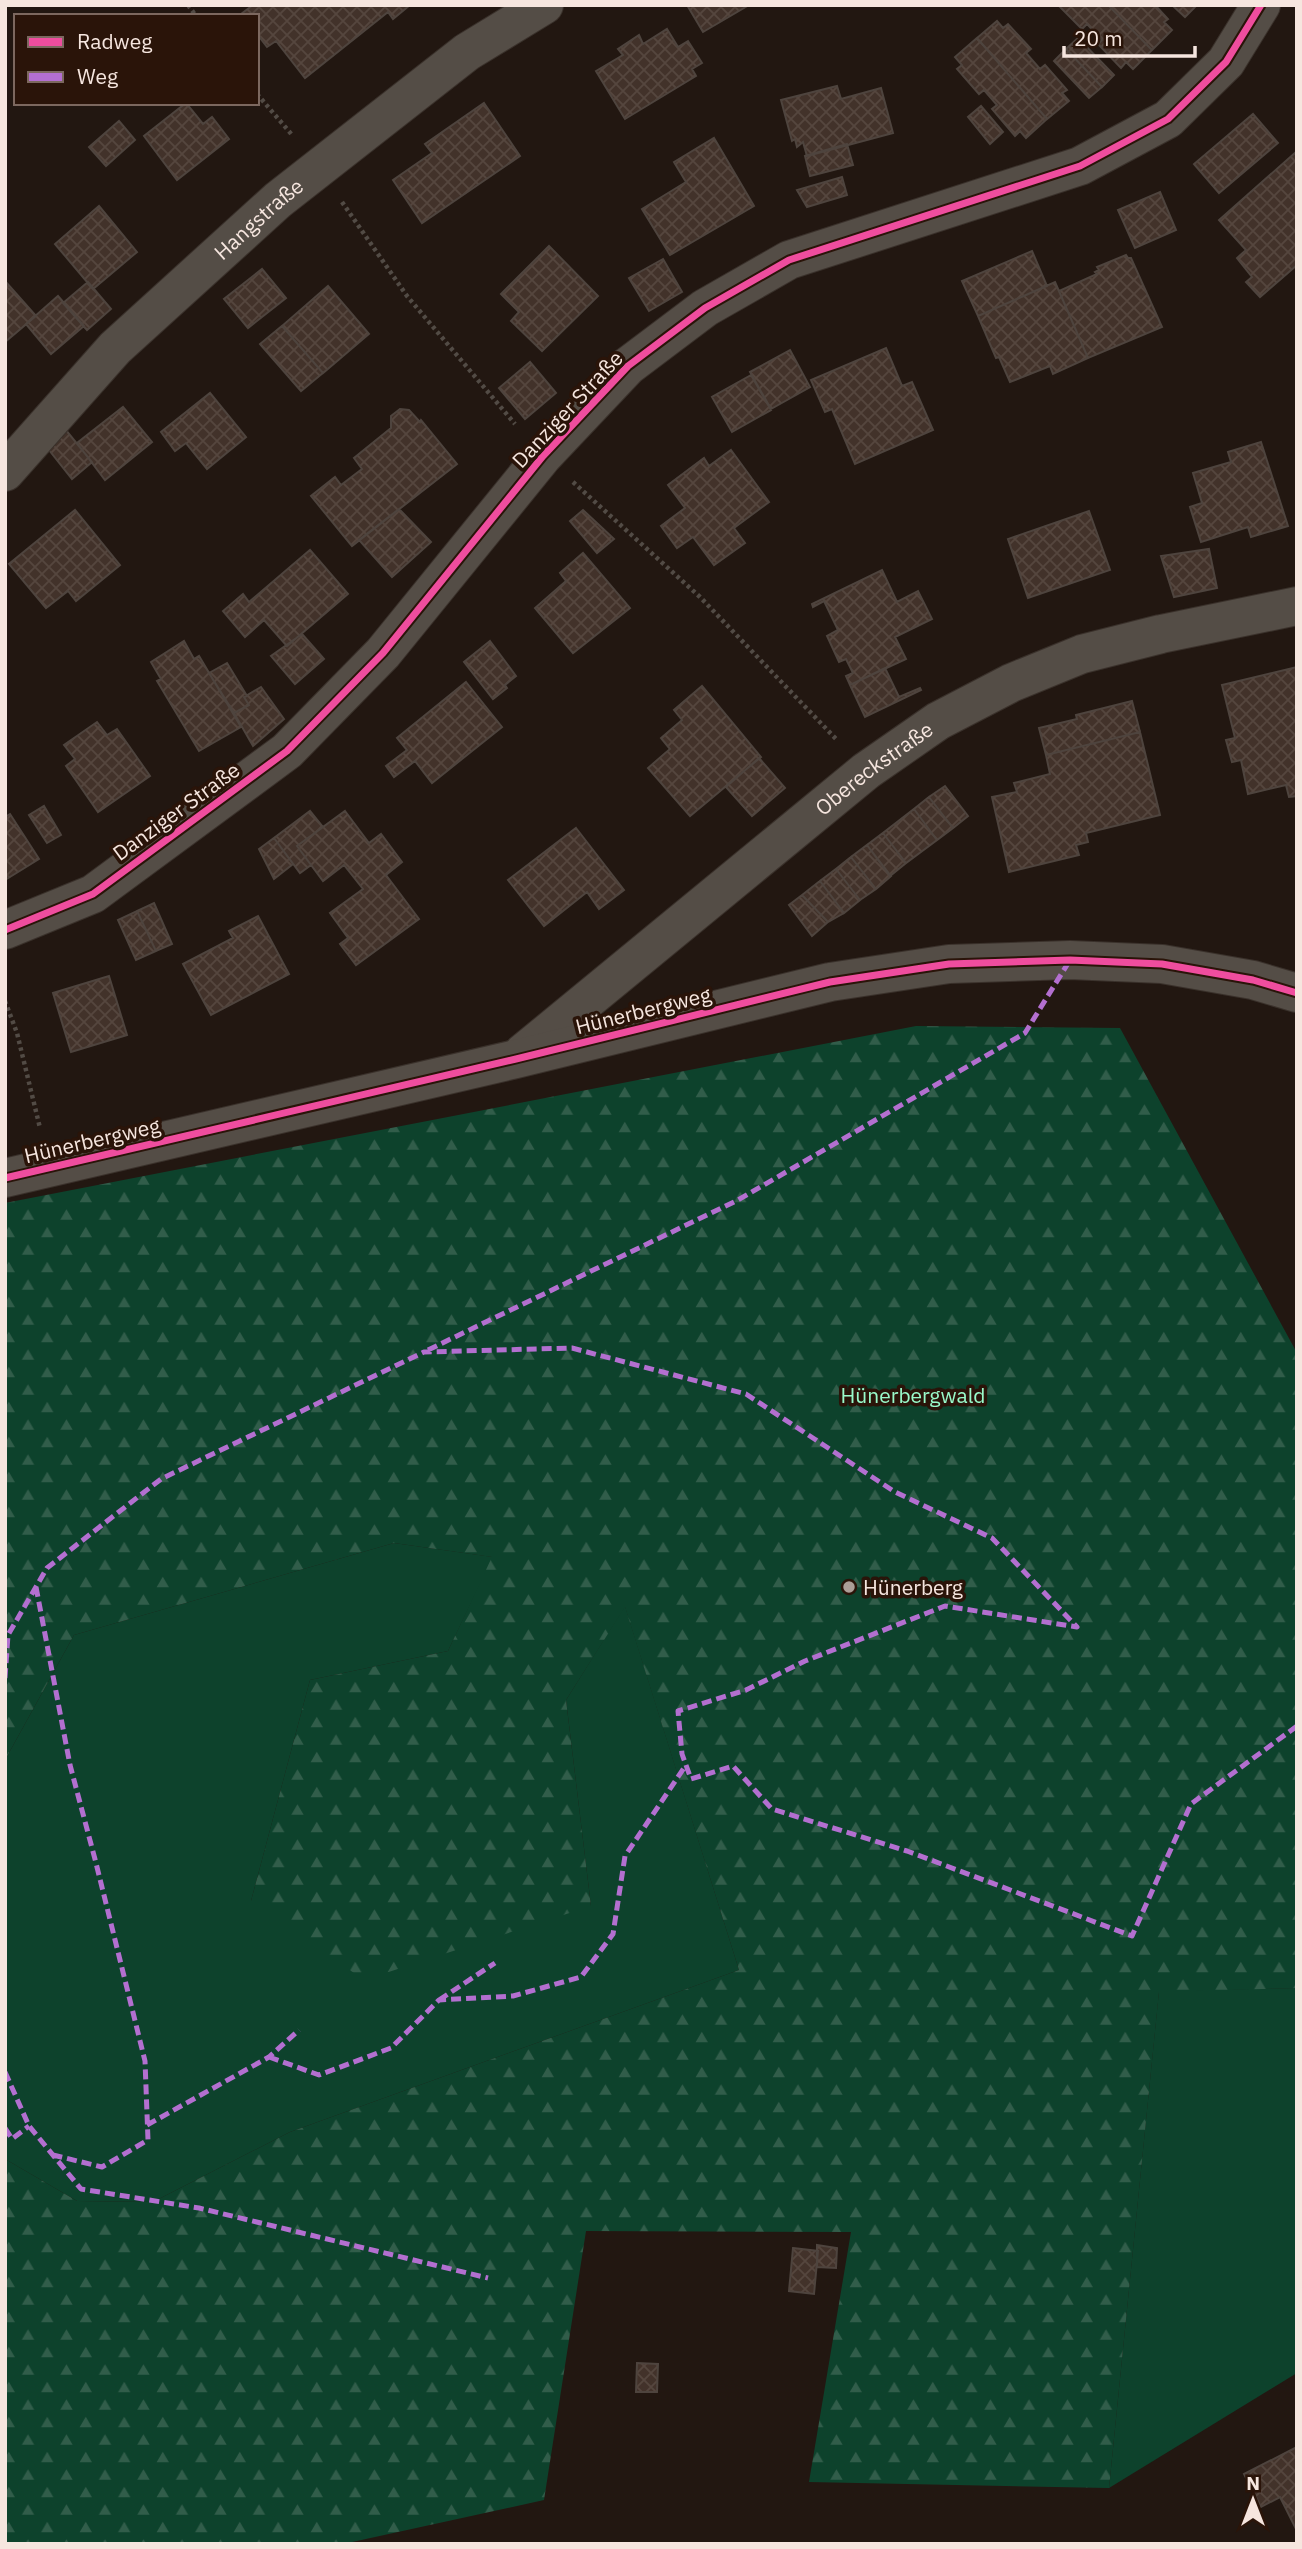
<svg xmlns="http://www.w3.org/2000/svg" width="1302" height="2549" font-family="'IBM Plex Sans',sans-serif">
<style>
.green{fill:#0d422c}
.forest{fill:url(#forest-firs)}
.building{fill:url(#building-cross-hatch);stroke:#4e443e;stroke-width:2}
.lines{fill:none;stroke-linecap:round;stroke-linejoin:round}
.minor-casing{stroke:#3a312b;stroke-width:40}
.path{stroke:#524b45;stroke-width:4.5;stroke-dasharray:3.5 3.5;stroke-linecap:butt}
.minor{stroke:#544d46;stroke-width:38}
.quiet{stroke:#b36fd0;stroke-width:5;stroke-dasharray:10 5;stroke-linecap:butt}
.cycleway-casing{stroke:#2a1409;stroke-width:11}
.cycleway{stroke:#ef4d9e;stroke-width:7}
.poi-dot{fill:#ac9e97;stroke:#2a1409;stroke-width:2.5}
.labels{text-anchor:middle;dominant-baseline:central;stroke-width:7;stroke-linejoin:round;paint-order:stroke}
.street-label{font-size:21px;fill:#f6e6df;stroke:#2a1409}
.park-label{font-size:21px;fill:#99faca;stroke:#2a1409}
.poi-label{font-size:21px;fill:#f6e6df;stroke:#2a1409;text-anchor:start}
</style>
<defs>
<pattern id="forest-firs" width="22" height="20" patternUnits="userSpaceOnUse" patternTransform="scale(1.75)"><rect width="22" height="20" fill="#0d422c"/><path d="M5 1l3.5 6h-7zM16 11l3.5 6h-7z" fill="#315d4a"/></pattern>
<pattern id="building-cross-hatch" width="8" height="8" patternUnits="userSpaceOnUse" patternTransform="scale(1.75)"><rect width="8" height="8" fill="#42322a"/><path d="M0 0l8 8M0 8l8-8" fill="none" stroke="#55463e"/></pattern>
</defs>
<rect width="100%" height="100%" fill="#221711"/>
<path class="green" d="M394 1543 493 1557 448 1651 310 1680 251 1901 591 1906 566 1700 625 1606 739 1970 290 2132 153 2202 77 2201 5 2159V1760L74 1635Z
M1297 1988V2373L1109 2488 1159 1991Z"/>
<path class="forest" d="M916 1026 1120 1028 1297 1353V1988L1159 1992 1109 2488 809 2482 851 2232 586 2231 544 2500 343 2544 5 2543V2159L77 2201 153 2202 290 2132 739 1970 625 1607 566 1700 591 1906 364 1980 251 1901 310 1680 448 1651 492 1557 394 1543 74 1635 5 1760V1203Z"/>
<path class="building" d="M253 5H410L393 19 388 12 305 78 276 41 267 47 257 34V16L241 14Z
M687 5H749L703 32Z
M1108 5 1152 50 1133 69 1126 62 1121 68 1098 44 1102 40 1087 24 1082 29 1059 6Z
M1108 5H1155L1168 19 1164 22 1172 30 1152 50Z
M1172 5H1195L1196 6 1185 17Z
M997 21 1003 28 1008 24 1031 49 1026 53 1040 69 1045 65 1067 90 1062 93 1069 101 1047 119 977 38Z
M667 29 678 47 688 41 702 63 692 69 696 76 625 119 596 71 623 55 618 49 639 35 643 44Z
M977 38 1047 119 1026 138 1020 131 1015 136 992 109 997 105 984 90 979 94 957 69 962 65 955 57Z
M1078 38 1114 75 1102 87 1066 49Z
M1066 49 1102 87 1089 98 1054 61Z
M837 86 841 99 881 88 893 133 807 156 803 142 797 147 795 139 792 141 781 100Z
M186 103 203 124 212 117 229 139 177 180 144 136Z
M484 103 520 156 422 223 393 180 432 153 425 144Z
M981 106 1003 132 990 144 968 117Z
M1253 114 1278 143 1219 193 1194 164Z
M119 121 135 140 106 166 89 147Z
M714 138 754 206 670 255 642 209 686 182 674 162Z
M847 144 853 165 810 176 805 156Z
M1296 152 1297 265 1260 297 1246 282 1252 277 1237 258 1246 250 1219 220Z
M842 177 847 195 807 207 797 190Z
M1160 192 1176 230 1135 248 1118 210Z
M99 206 137 252 93 289 55 244Z
M549 246 598 296 542 351 511 321 519 312 501 294Z
M1032 251 1047 286 978 316 962 281Z
M1126 255 1128 258H1131L1162 327 1088 358 1059 291 1097 274 1095 272 1099 270 1097 267Z
M663 259 682 292 649 311 629 278Z
M262 269 286 298 248 328 224 299Z
M5 281 36 316 5 342Z
M88 282 111 309 87 330 63 303Z
M1055 282 1088 358 1053 374 1050 366 1010 382 999 357 996 358 978 316Z
M328 286 369 334 323 373 282 326Z
M58 296 84 326 51 354 26 324Z
M282 326 323 373 301 391 260 344Z
M886 348 902 386 912 382 933 430 855 464 832 409 825 412 811 380Z
M790 350 810 387 771 409 750 372Z
M530 362 556 393 525 419 499 388Z
M751 375 771 410 732 432 712 397Z
M210 393 246 437 207 469 186 443 175 451 161 432Z
M123 407 152 442 105 480 77 443Z
M400 409 409 410 420 422 421 420 457 464 352 546 311 496 335 477 341 485 362 469 354 458 391 428V416Z
M65 429 92 462 72 479 45 445Z
M1261 442 1288 526 1251 537 1248 527 1201 542 1190 507 1202 503 1193 473 1231 462 1228 452Z
M731 450 769 502 734 528 745 543 714 565 693 537 677 548 661 526 685 508 668 485 704 458 709 466Z
M399 509 431 542 392 577 359 540Z
M75 510 120 565 76 601 68 591 46 608 9 564Z
M583 510 614 539 597 553 570 521Z
M1089 511 1110 570 1028 598 1008 539Z
M1209 549 1217 588 1174 597 1161 556Z
M310 550 348 594 287 646 264 620 245 637 223 611 243 594 249 602Z
M583 553 630 608 573 653 535 608 566 581 560 573Z
M882 570 897 602 918 591 932 619 895 637 906 659 850 685 846 676 853 673 846 659 839 662 827 636 838 630 824 601 813 607 812 604Z
M302 634 324 659 295 684 271 656Z
M184 641 194 659 199 656 241 727 199 751 157 681 161 679 151 662Z
M490 641 516 676 505 685 507 688 493 699 464 662Z
M227 663 247 696 244 697 249 705 234 713 209 673Z
M1297 667V796L1289 797 1286 785 1248 794 1241 760 1232 762 1226 740 1235 738 1222 685Z
M885 668 899 697 920 688 921 690 865 717 850 685Z
M466 682 502 727 432 783 415 761 394 777 386 766 407 750 397 738Z
M702 686 761 757 690 816 648 768 670 749 661 738 682 720 674 710Z
M261 687 284 719 253 746 234 713 249 705 244 697Z
M1132 701 1140 732 1046 755 1039 728 1077 719 1076 715Z
M97 722 107 735 117 729 150 776 98 812 66 766 75 759 64 745Z
M1140 732 1160 815 1086 833 1088 842 1076 845 1079 855 1009 872 992 797 1017 792 1014 783 1050 774 1046 755Z
M759 758 785 788 752 816 726 787Z
M945 786 968 816 953 828 929 797Z
M929 797 953 828 937 840 914 809Z
M44 806 61 835 47 843 29 815Z
M914 809 937 840 906 863 883 833Z
M310 811 323 827 297 846 311 865 300 873 274 838Z
M345 811 369 843 381 834 402 862 386 875 419 919 356 965 340 944 348 938 330 913 363 889 344 865 323 881 297 846Z
M10 814 39 859 5 880V817Z
M576 828 624 890 599 909 587 892 544 926 508 880Z
M883 833 906 863 890 876 867 845Z
M274 838 293 864 274 879 259 849Z
M867 845 891 876 876 889 851 857Z
M851 857 876 889 860 900 836 869Z
M836 869 860 900 844 913 820 881Z
M820 881 844 913 828 922 802 895Z
M802 895 828 922 812 936 789 905Z
M154 903 172 944 156 951 137 911Z
M137 911 156 951 136 960 118 920Z
M258 916 289 974 211 1015 183 964 233 938 229 931Z
M109 976 127 1035 71 1052 53 993Z
M817 2245 837 2248 836 2268 817 2267Z
M793 2248 818 2251 814 2294 789 2291Z
M637 2363 658 2364 657 2392H636Z
M1297 2447V2529H1296L1280 2497 1261 2507 1244 2474Z"/>
<g class="lines">
<defs>
<g id="minor">
<path id="s1" d="M5 472 115 348 278 200 467 52 544 5"/>
<path d="M5 930 93 894 287 751 383 653 543 456 628 366 705 308 789 260 1080 166 1168 119 1226 62 1261 5"/>
<path id="s2" d="M523 1053 866 771 938 721 1011 683 1082 654 1161 634 1297 606"/>
<path d="M5 1178 516 1059 830 982 949 964 1070 960 1162 964 1253 980 1297 993"/>
</g>
</defs>
<use href="#minor" class="minor-casing"/>
<path class="path" d="M188 5 196 16
M257 94 293 136
M342 202 407 296 515 424
M573 482 700 597 837 740
M5 1001 17 1033 40 1128"/>
<use href="#minor" class="minor"/>
<path class="quiet" d="M428 1350 738 1200 1025 1033 1070 960
M36 1587 70 1765 96 1863 145 2061 148 2140 102 2167 53 2155
M5 1678 8 1635 47 1568 161 1479 424 1352 572 1348 746 1394 895 1492 992 1538 1077 1627 945 1606 805 1661 746 1690 678 1711 682 1754 691 1779 733 1766 772 1809 907 1851 1132 1936 1191 1804 1297 1726
M439 2000 495 1963
M269 2057 319 2075 391 2048 439 2000 513 1996 581 1977 613 1934 625 1856 686 1765
M5 2072 29 2126 81 2189 199 2208 488 2278
M147 2125 269 2057 299 2030
M5 2128 12 2139 29 2126"/>
<defs>
<path id="cycleway" d="M5 930 93 894 287 751 383 653 543 456 628 366 705 308 789 260 1080 166 1168 119 1226 62 1261 5
M5 1178 516 1059 830 982 949 964 1070 960 1162 964 1253 980 1297 993"/>
</defs>
<use href="#cycleway" class="cycleway-casing"/>
<use href="#cycleway" class="cycleway"/>
</g>
<circle class="poi-dot" cx="849" cy="1587" r="7"/>
<g class="labels">
<g class="street-label">
<text stroke="none"><textPath href="#s1" startOffset="359">Hangstraße</textPath></text>
<text transform="translate(567 409) rotate(-47)">Danziger Straße</text>
<text stroke="none"><textPath href="#s2" startOffset="452">Obereckstraße</textPath></text>
<text transform="translate(176 811) rotate(-36)">Danziger Straße</text>
<text transform="translate(643 1010) rotate(-14)">Hünerbergweg</text>
<text transform="translate(92 1140) rotate(-13)">Hünerbergweg</text>
</g>
<g class="park-label">
<text x="913" y="1395">Hünerbergwald</text>
</g>
<g class="poi-label">
<text x="863" y="1587">Hünerberg</text>
</g>
</g>
<rect width="1302" height="2549" fill="none" stroke="#f6e6df" stroke-width="14"/>
<rect x="14" y="14" width="245" height="91" fill="#2a1409" stroke="#7c685f" stroke-width="2"/>
<rect x="28" y="37" width="35" height="10" fill="#ef4d9e" stroke="#7c685f" stroke-width="2"/>
<text x="77" y="49" font-size="21" fill="#f6e6df">Radweg</text>
<rect x="28" y="72" width="35" height="10" fill="#b36fd0" stroke="#7c685f" stroke-width="2"/>
<text x="77" y="84" font-size="21" fill="#f6e6df">Weg</text>
<g transform="translate(1253 2500)" stroke="#2a1409" stroke-width="5" paint-order="stroke">
<path d="M0-5L12 26L0 18L-12 26Z" fill="#f6e6df"/>
<text y="-10" font-size="19" font-weight="bold" text-anchor="middle" fill="#f6e6df">N</text>
</g>
<path d="M1064 46v10h131v-10" fill="none" stroke="#f6e6df" stroke-width="3.5"/>
<text x="1074" y="46" font-size="21" fill="#f6e6df" stroke="#2a1409" stroke-width="5" paint-order="stroke">20 m</text>
</svg>
